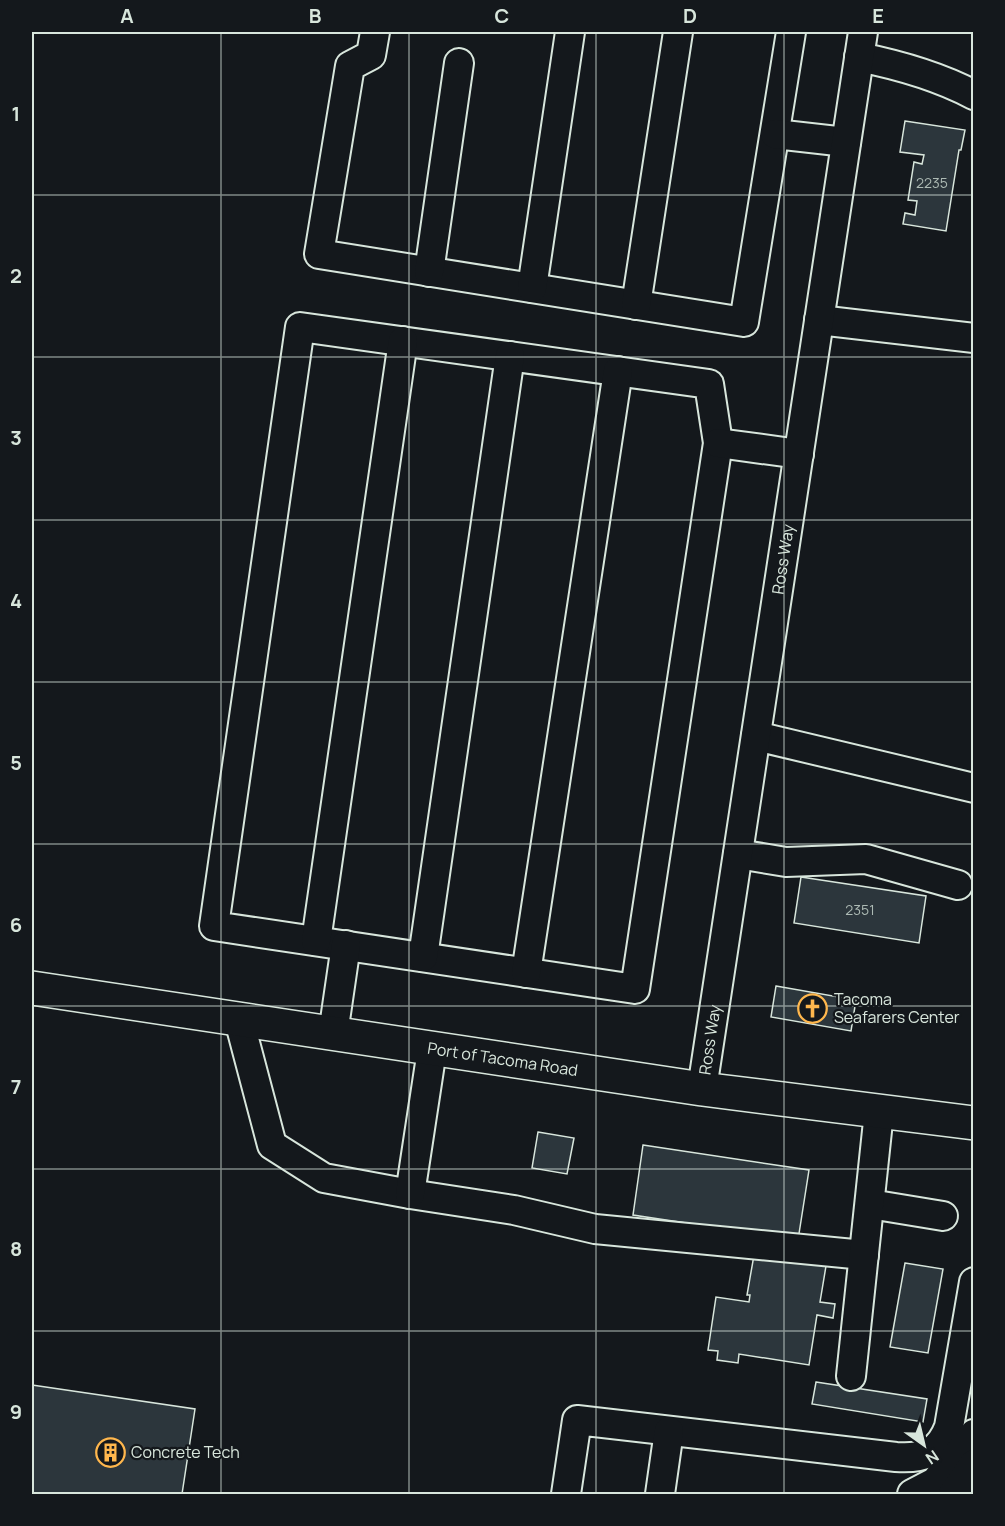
<svg xmlns="http://www.w3.org/2000/svg" width="1005" height="1526" font-family="Manrope,sans-serif">
<style>
.building{fill:#2c363c;stroke:#d8e6dc;stroke-width:1.5}
.lines{fill:none;stroke-linecap:round;stroke-linejoin:round}
.minor-casing{stroke:#d8e6dc;stroke-width:32}
.major-casing{stroke:#d8e6dc;stroke-width:36}
.minor{stroke:#14181c;stroke-width:28}
.major{stroke:#14181c;stroke-width:33}
.grid{fill:none;stroke:#d8e6dc;stroke-width:1.5;stroke-opacity:0.55}
.labels{text-anchor:middle;dominant-baseline:central;stroke-width:4.5;stroke-linejoin:round;paint-order:stroke}
.number-label{font-size:14px;fill:#adbab4}
.street-label{font-size:16px;fill:#d8e6dc;stroke:#14181c}
.poi-label{font-size:16px;fill:#d8e6dc;stroke:#14181c;text-anchor:start}
.neatline{fill:none;stroke:#d8e6dc;stroke-width:2}
.grid-label{font-size:20px;text-anchor:middle;font-weight:bold;fill:#d8e6dc}
</style>
<rect width="100%" height="100%" fill="#14181c"/>
<path class="building" d="M905 121 965 130 961 150H959L946 231 903 224 905 213 915 215 917 201 908 200 914 162 922 164 924 155 900 152Z
M801 877 926 896 919 943 794 923Z
M776 986 856 1000 851 1031 771 1017Z
M538 1132 574 1138 567 1174 532 1168Z
M643 1145 809 1170 798 1240 633 1215Z
M754 1255 826 1266 820 1302 835 1304 833 1318 817 1315 809 1365 739 1354 738 1363 717 1360 718 1351 708 1350 716 1297 749 1302 750 1295H747Z
M905 1263 943 1269 928 1353 890 1347Z
M816 1382 927 1399 923 1422 812 1404Z
M32 1385 195 1409 182 1494H32Z"/>
<g class="lines">
<defs>
<g id="minor">
<path d="M375 32 371 55 350 66 319 254 744 322 791 32"/>
<path d="M859 57C899 65 938 76 974 95"/>
<path d="M775 134 846 142"/>
<path d="M429 272 459 63"/>
<path d="M532 288 570 32"/>
<path d="M636 305 678 32"/>
<path d="M819 320 974 338"/>
<path d="M300 327 709 384 718 443 635 989 214 926Z"/>
<path d="M718 443 799 454"/>
<path d="M756 736 974 788"/>
<path d="M738 854 786 862 866 859 958 885"/>
<path d="M316 941 403 341"/>
<path d="M423 957 510 356"/>
<path d="M526 973 618 371"/>
<path d="M239 1020 272 1145 324 1178 410 1194 514 1210 595 1229 864 1255"/>
<path d="M333 1034 346 945"/>
<path id="s1" d="M702 1089 863 32"/>
<path d="M410 1194 432 1050"/>
<path d="M870 1204 943 1216"/>
<path d="M851 1376 879 1112"/>
<path d="M566 1494 577 1420 896 1457C923 1459 939 1453 949 1427L974 1282"/>
<path d="M660 1494 669 1431"/>
<path d="M912 1494 935 1482 974 1434"/>
<path d="M953 1494 974 1464"/>
</g>
<g id="major">
<path id="s2" d="M32 988 702 1089 974 1123"/>
</g>
</defs>
<use href="#minor" class="minor-casing"/>
<use href="#major" class="major-casing"/>
<use href="#minor" class="minor"/>
<use href="#major" class="major"/>
</g>
<path class="grid" d="M221 32V1494M409 32V1494M596 32V1494M784 32V1494M32 195H974M32 357H974M32 520H974M32 682H974M32 844H974M32 1006H974M32 1169H974M32 1331H974"/>
<defs>
<symbol id="church-ring" viewBox="-11 -11 22 22"><circle r="9.5" fill="#14181c" stroke="#ffb74d" stroke-width="1.5"/><path d="M-1.2-6h2.4v3.5h3.3v2.4h-3.3V6h-2.4V-.1h-3.3v-2.4h3.3Z" fill="#ffb74d"/></symbol>
<symbol id="building-ring" viewBox="-11 -11 22 22"><circle r="9.5" fill="#14181c" stroke="#ffb74d" stroke-width="1.5"/><path d="M-4-6H4V6H1V3H-1V6H-4ZM-2.5-4.3h1.7v1.8h-1.7ZM.8-4.3h1.7v1.8H.8ZM-2.5-1h1.7V.8h-1.7ZM.8-1h1.7V.8H.8Z" fill="#ffb74d"/></symbol>
</defs>
<g fill-rule="evenodd">
<use href="#church-ring" x="796" y="992" width="33" height="33"/>
<use href="#building-ring" x="94" y="1436" width="33" height="33"/>
</g>
<g class="labels">
<g class="number-label">
<text x="932" y="182">2235</text>
<text x="860" y="909">2351</text>
</g>
<g class="street-label">
<text stroke="none"><textPath href="#s1" startOffset="536">Ross Way</textPath></text>
<text stroke="none"><textPath href="#s1" startOffset="50">Ross Way</textPath></text>
<text stroke="none"><textPath href="#s2" startOffset="476">Port of Tacoma Road</textPath></text>
</g>
<g class="poi-label">
<text x="834" y="999">Tacoma<tspan x="834" dy="18">Seafarers Center</tspan></text>
<text x="131" y="1452">Concrete Tech</text>
</g>
</g>
<rect width="1005" height="1526" fill="none" stroke="#14181c" stroke-width="66"/>
<g transform="translate(924 1445) rotate(146)" stroke="#14181c" stroke-width="4.5" paint-order="stroke">
<path d="M0-4.5L10 22L0 15L-10 22Z" fill="#d8e6dc"/>
<text y="-9" font-size="16" font-weight="bold" text-anchor="middle" fill="#d8e6dc">N</text>
</g>
<rect x="33" y="33" width="939" height="1460" class="neatline"/>
<g class="grid-label">
<text x="127" y="23">A</text>
<text x="315" y="23">B</text>
<text x="502" y="23">C</text>
<text x="690" y="23">D</text>
<text x="878" y="23">E</text>
<text x="16" y="121">1</text>
<text x="16" y="283">2</text>
<text x="16" y="445">3</text>
<text x="16" y="608">4</text>
<text x="16" y="770">5</text>
<text x="16" y="932">6</text>
<text x="16" y="1094">7</text>
<text x="16" y="1256">8</text>
<text x="16" y="1419">9</text>
</g>
</svg>
